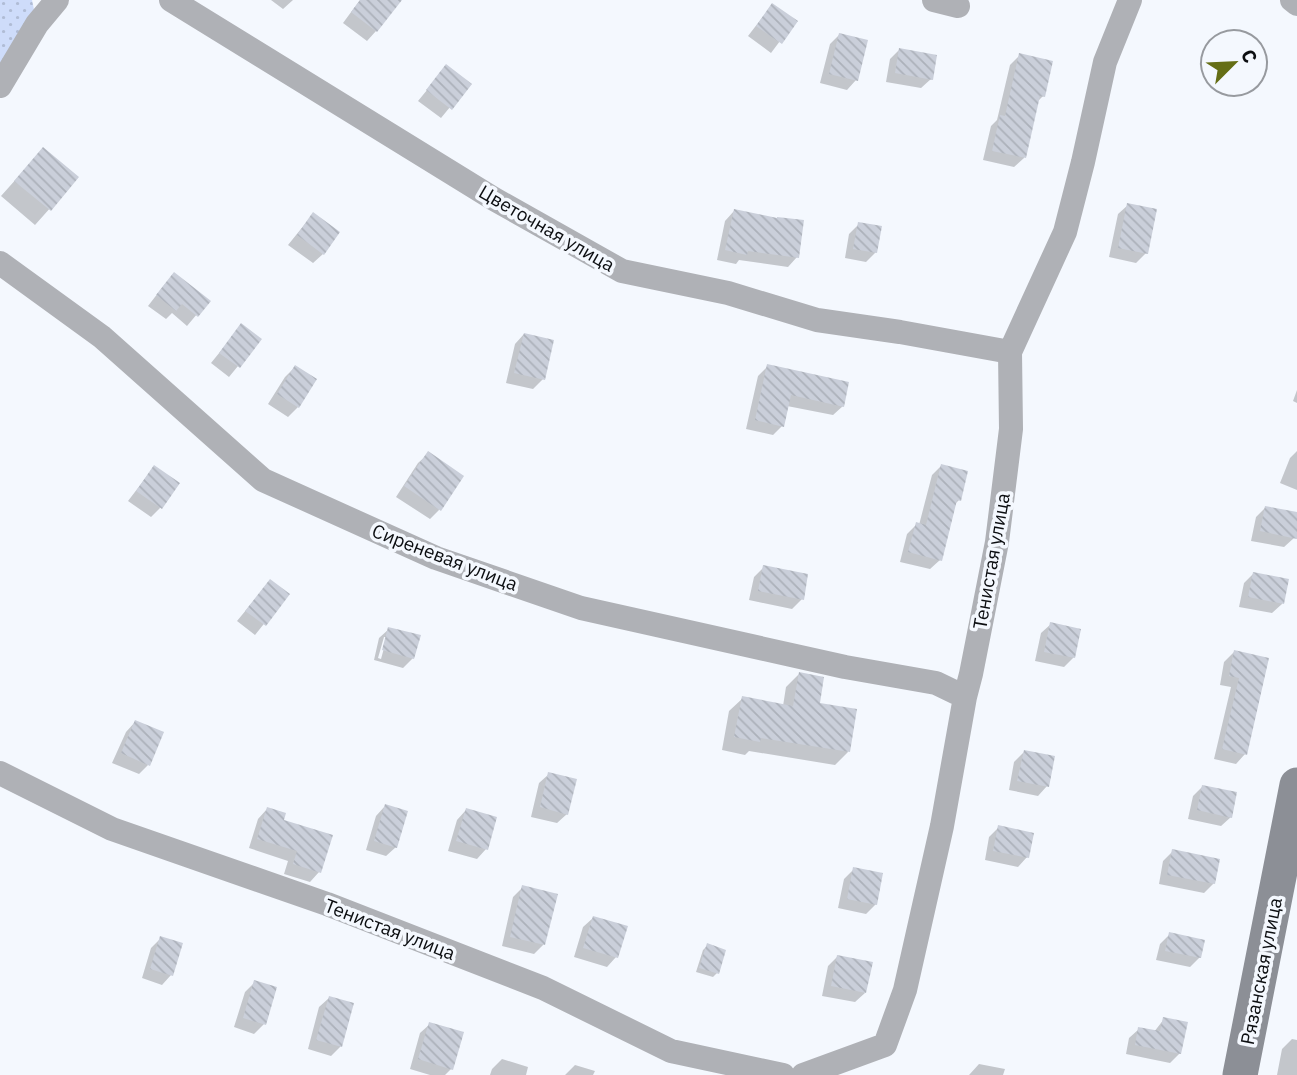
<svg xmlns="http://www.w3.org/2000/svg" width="1297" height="1075" font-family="'IBM Plex Sans',sans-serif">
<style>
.grass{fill:url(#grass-dots)}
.shadow{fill:#0003;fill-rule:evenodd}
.building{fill:url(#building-back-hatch)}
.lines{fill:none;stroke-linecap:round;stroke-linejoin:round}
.street{stroke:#afb1b6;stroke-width:24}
.secondary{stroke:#8c8f96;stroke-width:35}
.labels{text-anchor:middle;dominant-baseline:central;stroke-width:7;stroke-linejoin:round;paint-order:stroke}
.street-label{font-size:19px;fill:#0c0e11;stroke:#f4f8fe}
</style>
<defs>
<pattern id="grass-dots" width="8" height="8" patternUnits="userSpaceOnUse" patternTransform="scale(1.75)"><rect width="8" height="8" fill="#cedcfa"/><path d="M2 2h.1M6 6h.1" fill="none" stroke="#b0bcd5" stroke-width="1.8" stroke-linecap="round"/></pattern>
<pattern id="building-back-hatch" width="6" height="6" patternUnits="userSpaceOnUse" patternTransform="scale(1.75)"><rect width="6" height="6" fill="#cacfda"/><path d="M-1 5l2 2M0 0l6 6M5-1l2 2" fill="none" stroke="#acb1ba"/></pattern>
</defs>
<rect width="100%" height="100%" fill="#f4f8fe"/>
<path class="grass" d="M0 0H32L37 24 0 86Z"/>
<path class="shadow" d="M271 0H293L283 9Z
M360 0H390L376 31 367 41 343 23Z
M772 5 795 21 771 53 748 36Z
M839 35 856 80 847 90 820 83 830 44Z
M899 50 931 79 921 88 886 82 890 59Z
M1020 55 1043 96 1036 103 1024 158 1014 167 983 160 991 126 997 120 1010 65Z
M446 67 469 84 441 118 418 101Z
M43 149 77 178 35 225 1 196Z
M1128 205 1146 253 1136 263 1109 257 1118 214Z
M734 211 797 257 788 267 739 260 736 264 717 260 725 221Z
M313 214 323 254 313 263 288 245Z
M859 224 876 252 866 262 845 258 849 234Z
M165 284 208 301 187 326 172 313 166 319 148 306Z
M241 326 260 339 229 377 211 363Z
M524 334 543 379 533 389 506 383 515 344Z
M768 366 843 406 833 415 787 406 782 426 773 435 746 429 758 376Z
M295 367 298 407 288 417 268 404 285 377Z
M1297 390V403L1293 401Z
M1297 451V490L1280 483 1290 458Z
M428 454 439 510 430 519 396 497 418 463Z
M941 466 959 500 954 505 940 560 930 569 900 562 907 534 917 524 919 525 932 475Z
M154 467 160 508 151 517 128 501Z
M1265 508 1297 514 1294 538 1284 547 1251 541 1256 517Z
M764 567 802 599 792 609 749 600 754 577Z
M1253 574 1287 580 1282 604 1272 613 1239 607 1244 583Z
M270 581 287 595 255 635 237 621Z
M1051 624 1074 657 1064 667 1035 661 1041 633Z
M389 629 413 658 403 668 374 660 379 638ZM384 637H387L381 659 378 658Z
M1234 652 1267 659 1245 754 1236 764 1214 759 1231 687 1220 685 1224 662Z
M799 674 848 752 835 765 749 751 745 755 722 750 729 711 743 698 783 706 786 687Z
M135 722 148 765 139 774 112 763 126 732Z
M1024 752 1047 786 1038 796 1009 790 1014 762Z
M549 774 567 814 557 823 531 817 539 783Z
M1202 787 1231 817 1221 826 1188 819 1193 796Z
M385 806 396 847 386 856 366 850 376 816Z
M267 809 319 872 310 882 284 874 288 861 249 848 258 819Z
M466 810 486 849 477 859 448 851 457 820Z
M999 827 1027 857 1018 867 985 860 989 837Z
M1173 851 1214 883 1204 893 1159 884 1163 861Z
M854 869 876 904 866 914 838 908 844 879Z
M523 887 544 944 534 954 502 946 513 897Z
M593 918 616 957 607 967 574 957 583 927Z
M1170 934 1200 957 1190 967 1156 960 1160 944Z
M161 938 171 975 162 985 142 978 151 948Z
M708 945 717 973 713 977 696 972 703 950Z
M837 957 865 993 855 1002 822 996 828 966Z
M255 982 264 1024 254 1034 234 1027 245 992Z
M329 998 341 1046 331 1056 308 1049 319 1007Z
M1164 1019 1180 1053 1170 1063 1126 1054 1129 1038 1139 1029 1154 1032Z
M430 1024 451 1069 445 1075H430L410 1069 420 1033Z
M1292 1039 1297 1040V1075H1277L1282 1049Z
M502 1059 528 1067 526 1075H490L492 1069Z
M979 1064 1005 1069 1003 1075H969Z
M575 1065 595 1071 593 1075H565Z"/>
<path class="building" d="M360 0H402L377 32 351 12Z
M772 3 798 21 782 44 756 26Z
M839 33 868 40 858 81 829 74Z
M899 48 937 55 933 80 895 73Z
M1019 53 1053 61 1045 97 1040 96 1026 158 992 151 1000 115 1005 116Z
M446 64 472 84 452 110 426 90Z
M43 147 79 177 51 211 14 181Z
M1127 203 1157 209 1148 254 1118 248Z
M734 209 777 218V217L804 220 799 258 748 251 747 255 725 250Z
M313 212 340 232 324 255 297 235Z
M858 222 882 226 877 253 853 249Z
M174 272 211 301 198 317 182 304 176 311 156 295Z
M241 323 262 339 240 368 219 353Z
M524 333 554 340 545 380 514 373Z
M767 364 849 382 844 407 791 395 784 427 755 420Z
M295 365 317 379 299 408 277 394Z
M428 451 464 476 441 511 404 486Z
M941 464 968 471 961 501 957 500 942 561 908 552 916 522 926 525Z
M154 465 180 483 162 509 136 491Z
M1265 506 1297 512V539L1260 531Z
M763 565 808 574 804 600 758 591Z
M1253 572 1289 579 1284 604 1248 597Z
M270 579 290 594 266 626 245 611Z
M1050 622 1081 629 1075 658 1044 652Z
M388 627 421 635 414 659 382 650Z
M1234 650 1269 658 1247 755 1222 749 1239 678 1229 676Z
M799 672 824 677 820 703 857 709 850 752 761 738 760 742 734 737 742 696 793 706Z
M135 720 164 732 150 766 121 753Z
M1024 750 1055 756 1049 787 1017 781Z
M548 772 577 779 568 815 540 807Z
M1202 785 1237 792 1232 818 1197 810Z
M385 804 408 811 397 848 374 841Z
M267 807 286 813 284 820 333 835 321 873 293 864 297 851 257 839Z
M466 808 497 817 488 850 456 841Z
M998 825 1034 833 1029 858 993 851Z
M1172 849 1220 859 1215 884 1167 875Z
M853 867 883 873 877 905 847 899Z
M522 885 558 894 545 945 510 937Z
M593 916 628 926 618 958 583 948Z
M1169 932 1205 940 1201 958 1165 951Z
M160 936 183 943 173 976 150 969Z
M707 943 726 950 719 974 699 968Z
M837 955 873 962 866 993 831 986Z
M254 980 277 987 266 1025 243 1018Z
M329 996 354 1003 342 1047 316 1040Z
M1163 1017 1188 1022 1181 1054 1135 1045 1138 1027 1160 1031Z
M429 1022 464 1032 453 1070 418 1059Z"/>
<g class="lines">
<path class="street" d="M171 0 494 199 622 271 728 293 817 320 900 332 1010 352
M934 0 958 6
M1292 0 1297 4
M0 86 37 24 57 0
M0 263 102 337 263 480 436 558 581 608 845 667 936 683 965 697
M0 773 112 829 327 904 543 988 671 1051 783 1075
M803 1075 885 1045 905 990 942 826 965 697 971 674 997 542 1011 429 1010 352 1065 232 1083 162 1105 62 1130 0"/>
<path class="secondary" d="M1240 1075 1297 785"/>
</g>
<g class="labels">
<g class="street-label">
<text transform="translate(547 228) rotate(30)">Цветочная улица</text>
<text transform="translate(445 557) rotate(21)">Сиреневая улица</text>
<text transform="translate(991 561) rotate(-80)">Тенистая улица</text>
<text transform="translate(390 929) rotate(21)">Тенистая улица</text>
<text transform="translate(1261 971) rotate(-79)">Рязанская улица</text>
</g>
</g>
<g transform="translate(1234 63) rotate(66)"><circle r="33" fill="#f4f8fe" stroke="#979a9f" stroke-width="2"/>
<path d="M0-5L12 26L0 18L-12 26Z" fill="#656e15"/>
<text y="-10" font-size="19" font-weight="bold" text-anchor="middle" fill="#0c0e11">С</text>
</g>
</svg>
